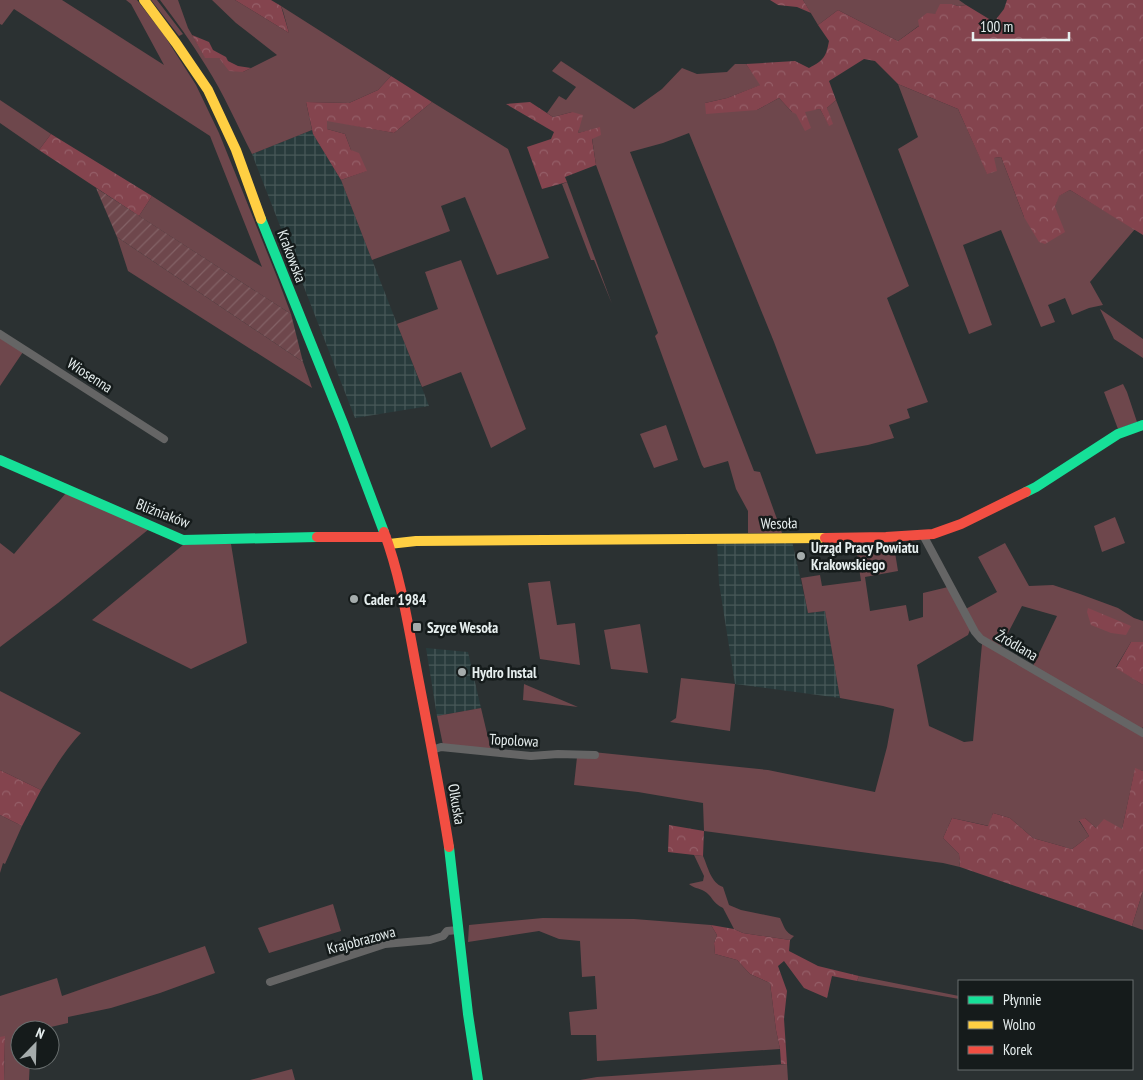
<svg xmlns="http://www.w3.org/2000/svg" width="1143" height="1080" font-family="'PT Sans Narrow',sans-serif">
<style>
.industrial{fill:url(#industrial-grid)}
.grass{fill:#6e474c;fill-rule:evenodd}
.forest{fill:url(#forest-crowns)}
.garden{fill:url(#garden-furrows)}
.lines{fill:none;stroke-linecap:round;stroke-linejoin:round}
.street{stroke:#656565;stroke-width:8}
.fast{stroke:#16e098;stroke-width:10}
.slow{stroke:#ffcf43;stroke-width:10}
.jam{stroke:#f24e42;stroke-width:10}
.poi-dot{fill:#a5acac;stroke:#151b1b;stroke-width:2}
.labels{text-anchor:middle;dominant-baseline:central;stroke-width:5;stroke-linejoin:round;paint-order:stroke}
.street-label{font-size:15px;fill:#e6eeee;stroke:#151b1b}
.poi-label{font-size:15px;font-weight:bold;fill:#e6eeee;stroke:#151b1b;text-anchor:start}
</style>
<defs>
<pattern id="industrial-grid" width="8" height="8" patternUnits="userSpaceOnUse" patternTransform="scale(1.25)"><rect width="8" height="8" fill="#283b3c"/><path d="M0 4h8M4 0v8" fill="none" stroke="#475858"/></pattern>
<pattern id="forest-crowns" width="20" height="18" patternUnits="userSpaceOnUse" patternTransform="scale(1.25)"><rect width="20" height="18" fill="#84444e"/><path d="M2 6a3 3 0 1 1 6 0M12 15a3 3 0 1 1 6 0" fill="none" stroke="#955f68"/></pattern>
<pattern id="garden-furrows" width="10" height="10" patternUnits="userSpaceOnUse" patternTransform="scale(1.25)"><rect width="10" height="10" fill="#6e474c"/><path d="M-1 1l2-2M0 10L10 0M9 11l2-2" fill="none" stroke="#836266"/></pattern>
</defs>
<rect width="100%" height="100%" fill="#2b3132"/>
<path class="industrial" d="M312 130 313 134 341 180 429 406 355 418 252 154Z
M792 541 808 613 825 611 840 698 735 684 719 583 717 543Z
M426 648 468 652 481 708 437 716Z"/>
<path class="grass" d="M0 0H62L164 65 131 4 126 0H137L164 35 196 85 219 133 277 277 291 314 139 216 152 196 262 267 210 136 14 9 2 25 0 24Z
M151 0H157L183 34 179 36Z
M160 0H178L188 28 205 57 219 58 243 72 277 55 236 23 212 0H235L289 33 283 11 281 6 391 76 378 90 349 103 306 102 312 130 252 154C237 125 224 94 206 66 192 43 176 21 160 0Z
M803 0H959L966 5 958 6 952 4 935 14 898 41 838 10 818 25Z
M561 61 634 109 662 89 682 68 697 74 727 72 735 64H746L761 85 727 98 705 103 757 110 779 98 792 112 820 109 829 125 827 108 836 100 909 286 887 298 928 402 907 409 910 418 889 425 894 438 868 445 816 454 774 342 689 133 663 143 630 152 754 471 760 472 782 533H748V511L736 489 728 461 704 468 702 465 655 336 658 333 596 165 592 138 600 128 578 133 579 128 572 112 553 117 547 113 559 96 566 100 576 87 552 71Z
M898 84 958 109 987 173 994 158 1001 157 1024 217 1055 207 1058 196 1070 190 1135 229 1090 282 1103 305 1089 308 1072 315 1065 298 1048 305 1055 322 1041 327 1001 230 963 245 992 325 969 334 898 149 918 137Z
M0 100 51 134 39 150 0 123Z
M432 102 508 149 549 258 497 275 465 197 441 206 450 231 372 260 341 180 366 171 351 150 345 134 327 129V120L394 133Z
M567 182 612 304 594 260H591L562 184Z
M117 237 303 362 312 388 128 271Z
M461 260 526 429 491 448 461 372 422 387 397 324 438 309 425 272Z
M1100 309 1143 339V358L1114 339Z
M0 337 23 352 0 386Z
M1123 384 1127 392 1137 422 1118 429 1104 392Z
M666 425 678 460 654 468 640 434Z
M66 493 149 529 58 603 0 647V543L14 554Z
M1115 517 1125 543 1102 552 1094 526Z
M855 540H893L898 571 865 577 870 611 906 605 909 621 923 617V593L948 587 962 611 997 592 978 557 1005 543 1029 586 1053 585 1080 594 1118 608 1134 618 1143 621V642H1131L1116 667 1143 685V727L1140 733 1143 735V771L1135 769 1122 829 1096 828 1085 818 1079 821 1089 836 1072 849 1033 838 1010 818 993 813 989 826 952 818 943 838 959 854 960 867 943 863 704 831 703 803 638 792 574 785 577 757 583 751 768 770 875 792 887 747 894 709 883 706 840 698 825 611 808 613 801 578 820 575 822 586 861 581ZM1022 606 1057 616 1031 670 998 652ZM970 630 982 644 973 741 964 742 929 726 917 665 968 635Z
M205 543 231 544 247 643 191 669 92 620 183 545Z
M550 581 557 625 575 623 580 665 540 659 528 583Z
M640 624 648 673 611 669 604 630Z
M681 678 735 684 730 731 670 722 676 718Z
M524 684 578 707 523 700Z
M0 691 81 733C65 750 53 770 41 790L0 770Z
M481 708 491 750 443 745 437 716Z
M0 815 22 826 5 864 3 863 0 873Z
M694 855 703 856C708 867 711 883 723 887L729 905 741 910 780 918C784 926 785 933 794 936L790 940 743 933 734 929 723 908C712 903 712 895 704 891 699 888 693 888 689 884L703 881 704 876Z
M1143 891V930L1132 926Z
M333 904 341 931 269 953 258 928Z
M543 918 634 919 711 925 717 935 714 943 715 954 737 960 750 974 770 983 776 1030 780 1049 597 1061 596 1035H571L569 1012 597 1009 595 976 582 977 580 941 559 939 539 931 468 942 469 925Z
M205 946 215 973 160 993 111 1008 68 1017V1023L38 1030H20V1060H30L29 1080H4L5 1037H0V996L57 978 62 996Z
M859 976 959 996V999L857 981Z
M787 1064 788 1080H580L597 1077Z
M292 1069 295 1080H250Z"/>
<path class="forest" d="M235 0H271L281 6 289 33Z
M770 0H803L811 13 797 7 778 5Z
M1007 0H1143V235L1070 190 1059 196 1055 207 1065 232 1045 244 1039 242 1024 217 1001 157 994 158 997 171 987 174 958 109 898 84 875 61 864 59 829 81 836 100 827 108 833 124 829 126 820 109 805 112 811 128 805 131 796 114 792 112 779 98 757 110 706 114 705 103 727 98 760 85 746 64 795 61 809 68C824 60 826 57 829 41L818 25 838 10 898 41 919 26 918 20 927 13 935 14 940 4H952L958 6 966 5 994 22 1004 9Z
M192 35 209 42 213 50 226 57 228 61 238 66 251 68 243 72 229 71 219 58H205Z
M391 76 432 102 394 133 327 121V129L345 134 351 150 359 153 367 171 341 180 313 134 306 102 349 103 378 90Z
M530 102 553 117 572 112 583 115 578 133 600 127 601 135 592 139 596 165 565 177 567 182 542 189 527 147 551 139 554 132 506 104Z
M51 134 152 196 139 216 39 150Z
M1088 608 1131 626 1126 635 1111 633 1091 625 1087 612Z
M1131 642H1143V685L1116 668Z
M1135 768 1143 771V891L1132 926 960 867 959 854 943 838 952 818 988 826 993 813 1010 818 1033 838 1072 849 1089 836 1079 820 1085 818 1096 828 1104 819 1122 829Z
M0 770 41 790 22 826 0 815Z
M669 825 704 831 703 856 668 852Z
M711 925 734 929 743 933 790 940 789 951 818 966 859 976 857 981 832 976 827 998 804 988 784 961 778 966 787 991 784 1019 787 1064H781L780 1049 776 1030 770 983 750 974 737 960 715 954 714 943 717 935Z
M5 1036 4 1080H0V1037Z"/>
<path class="garden" d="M96 188 291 314 303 362 117 237Z"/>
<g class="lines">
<path class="street" d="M0 334 164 439
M923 535 975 632 981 639 1143 733
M432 750 441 747 531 756 558 754 595 755
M270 982 385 944 430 940 443 936 447 931 458 930"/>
<path class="fast" d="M261 219 343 423 384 532
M0 460 183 540 317 537
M1026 492 1036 487 1118 434 1143 425
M449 847 468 1014 478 1080"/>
<path class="slow" d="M144 0 176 43 208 90 236 150 261 219
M389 544 416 541 825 538"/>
<path class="jam" d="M384 532C401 577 409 630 418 677 429 734 440 790 449 847
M317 537H386
M825 538 886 537 933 534 961 524 1026 492"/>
</g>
<g class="poi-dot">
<circle cx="801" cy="556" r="5"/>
<circle cx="354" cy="599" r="5"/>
<rect x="412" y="622" width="10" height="10" rx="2.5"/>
<circle cx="462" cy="672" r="5"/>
</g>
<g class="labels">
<g class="street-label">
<text transform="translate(292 256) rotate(69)">Krakowska</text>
<text transform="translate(90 375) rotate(33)">Wiosenna</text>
<text transform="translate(163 513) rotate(21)">Bliźniaków</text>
<text transform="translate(779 523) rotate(-1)">Wesoła</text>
<text transform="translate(1017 645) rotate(30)">Źródlana</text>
<text transform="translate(514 740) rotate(3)">Topolowa</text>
<text transform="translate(457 804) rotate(80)">Olkuska</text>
<text transform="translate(361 940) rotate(-15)">Krajobrazowa</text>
</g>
<g class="poi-label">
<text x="811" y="547">Urząd Pracy Powiatu<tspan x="811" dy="17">Krakowskiego</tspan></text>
<text x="364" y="599">Cader 1984</text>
<text x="427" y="627">Szyce Wesoła</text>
<text x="472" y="672">Hydro Instal</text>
</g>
</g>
<rect x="958" y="980" width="175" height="90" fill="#151b1b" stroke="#696f6f"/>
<rect x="968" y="996" width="25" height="8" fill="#16e098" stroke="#696f6f"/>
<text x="1003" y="1005" font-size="15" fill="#e6eeee">Płynnie</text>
<rect x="968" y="1021" width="25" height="8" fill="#ffcf43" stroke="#696f6f"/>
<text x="1003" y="1030" font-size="15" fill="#e6eeee">Wolno</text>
<rect x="968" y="1046" width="25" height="8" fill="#f24e42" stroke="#696f6f"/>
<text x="1003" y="1055" font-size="15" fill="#e6eeee">Korek</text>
<g transform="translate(35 1045) rotate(23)"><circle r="24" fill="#151b1b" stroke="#696f6f"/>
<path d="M0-4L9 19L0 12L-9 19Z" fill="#a5acac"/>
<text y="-8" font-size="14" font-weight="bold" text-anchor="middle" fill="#e6eeee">N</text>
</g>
<path d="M973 32v8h96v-8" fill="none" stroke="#e6eeee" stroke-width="2.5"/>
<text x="980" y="32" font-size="15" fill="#e6eeee" stroke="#151b1b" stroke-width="4" paint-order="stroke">100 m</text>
</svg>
